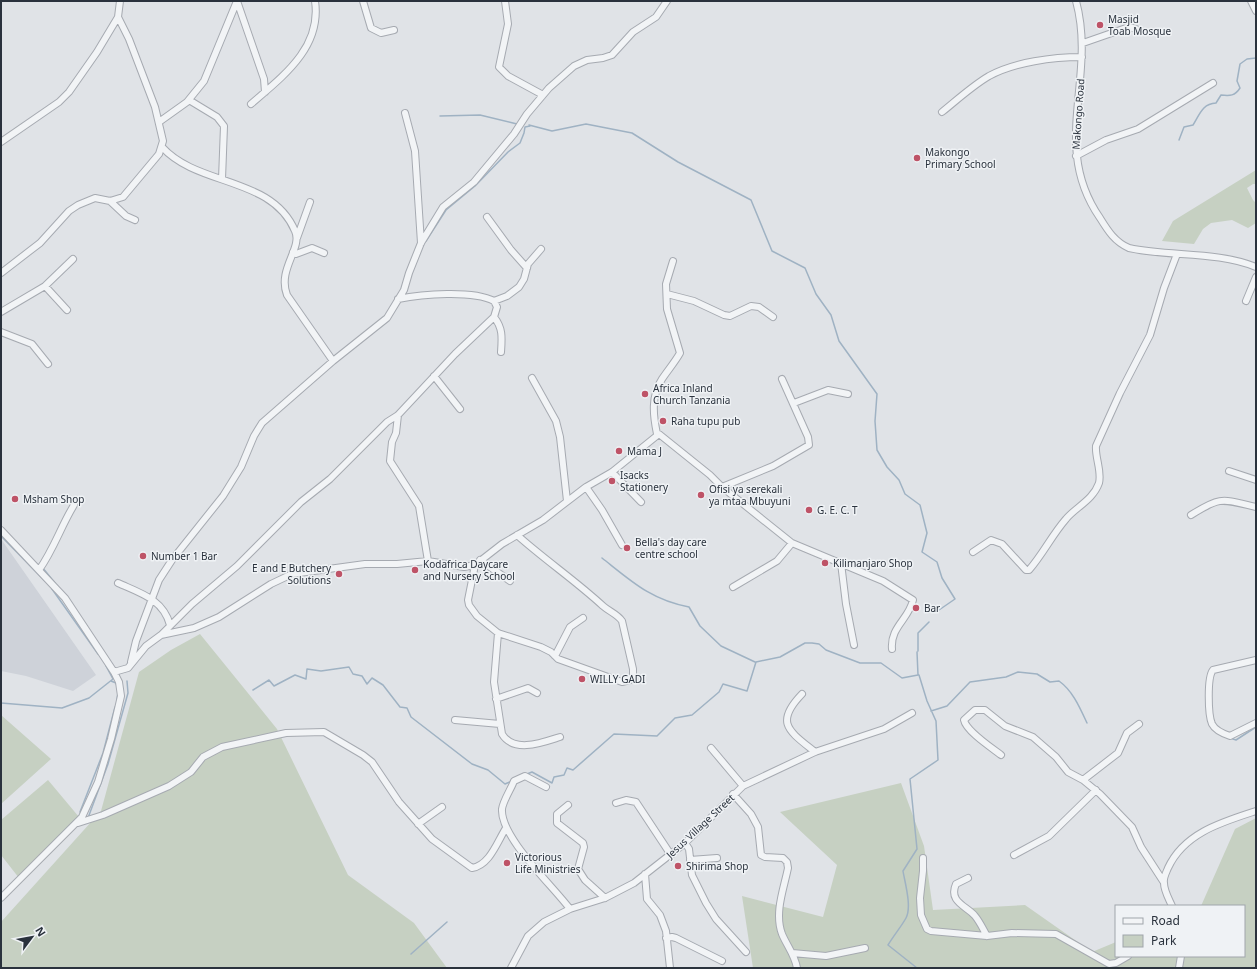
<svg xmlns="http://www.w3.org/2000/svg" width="1257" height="969" font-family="'Noto Sans',sans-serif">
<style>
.built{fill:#ced2d9}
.green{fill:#c6d0c2}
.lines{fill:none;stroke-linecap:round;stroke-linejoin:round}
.stream{stroke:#9fb2c3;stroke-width:1.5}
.minor-casing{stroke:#a6aab1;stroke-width:8}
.minor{stroke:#f2f4f6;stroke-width:6}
.poi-dot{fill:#be5367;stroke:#eff2f5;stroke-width:1.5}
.labels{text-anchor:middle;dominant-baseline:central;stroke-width:3;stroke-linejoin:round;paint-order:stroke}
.poi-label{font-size:10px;fill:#2a323d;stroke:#eff2f5;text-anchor:start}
.street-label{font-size:10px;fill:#2a323d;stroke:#eff2f5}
</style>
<rect width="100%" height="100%" fill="#e0e3e7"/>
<path class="built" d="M1 539 96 675 73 691 26 676 1 671Z"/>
<path class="green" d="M1256 170V184H1253L1247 188 1253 200 1256 203V223L1248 228 1232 220 1211 223 1203 229 1194 244 1162 241 1173 221Z
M200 634 277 729 348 875 414 923 447 968H1V922L101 811 139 672 171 650Z
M1 715 51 759 1 804Z
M48 780 79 817 19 878 1 855V820Z
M901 783 924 846 933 910 1025 905 1092 952 1116 942V956H1244V906H1201L1235 829 1256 818V968H753L742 896 823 917 837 865 780 812Z"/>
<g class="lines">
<path class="stream" d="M440 116 480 115 517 124
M529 125 552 131 586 124 632 133 678 162 751 200 772 251 805 268 816 294 831 315 839 341 877 394 875 421 877 450 887 467 899 480 905 494 920 505 927 533 922 552 937 562 942 578 955 599 939 610
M1179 140 1184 127 1193 125C1200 114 1202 104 1216 103L1221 95C1230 96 1235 96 1240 88L1237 81 1240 64 1247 59 1256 58
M426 241 446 210 475 186 508 152 520 143 524 133 525 127 530 126
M1 536 45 581
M602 558C631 581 651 600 689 607L700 626 721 646 755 662
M42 567 55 583
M52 589 98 654
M918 651V633L929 622
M111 681 116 683 117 686
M253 690 269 680 274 686 295 675 306 679 307 669 321 671 349 667 353 674 362 676 367 684 372 678 383 685 400 707 407 708 411 717 472 764 488 770 505 784 512 781
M117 700 118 692
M1 703 62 708 89 698 113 679 106 666
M931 711 947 706 970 682 1006 677 1018 672 1037 674 1050 682 1059 681C1073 691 1080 708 1087 723
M1230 738 1236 740 1256 727
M527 774 532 772 552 783 554 777 564 775 567 768 573 770 614 734 657 736 675 718 692 715 719 692 723 684 747 691 756 662 780 657 805 643H812L819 644 826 650 860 663H881L902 678 918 675 917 652
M80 812 103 753 115 707
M88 818 108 764 128 693 127 681
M411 954 447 922
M917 968 888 945C894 935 901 927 906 918 912 907 905 883 903 871L917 849 910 779 938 760 936 721 927 701 919 675"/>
<defs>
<path id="minor" d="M237 1 264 79 265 92
M363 1 371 28 381 33 394 30
M505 1 508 24 499 67 508 76 543 95
M1076 1C1097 78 1050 146 1100 218 1108 231 1115 242 1129 248 1170 257 1217 251 1256 267
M1251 1 1256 11
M1083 43 1129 27 1136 29
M189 100 217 117 224 126 222 179
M251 104C282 77 322 48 315 1
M942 112C957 100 972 86 989 76 1015 62 1053 57 1082 57
M405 113 415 151 421 243
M159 122 187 102 204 81 237 1
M1 142 59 102 69 92 97 52 118 17 120 1
M162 147C198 187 272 176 295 231 303 248 277 269 287 295L333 361
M1076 156 1106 140 1138 129 1213 83
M110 201 126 216 135 220
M487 217 511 250 527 268
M297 238 310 202
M293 252 296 254 312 248 324 253
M1 273 40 243 69 211 78 205 95 198 110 201 123 197 159 154 163 141 155 107 129 39 118 17
M45 286 67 310
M667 294 694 301 724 315 730 316 751 306 759 307 773 317
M494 301 507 296 519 287 524 279 528 264 541 249
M1246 301 1256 277
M1 312 45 286 73 259
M494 317C503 328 502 338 501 352
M1 332 32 344 48 364
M434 376 460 409
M532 378 556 421 560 437 567 501
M794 403 828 390 848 394
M398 415 396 433 392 442 390 461 419 506 428 561
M657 434C653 415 651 396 662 379 668 370 675 362 680 353L667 309 666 284 673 261
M1229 471 1256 480
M612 472 641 502
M586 487 602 510 622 545
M722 487 773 466 809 445 808 437 782 379
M1191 515C1221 496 1222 499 1256 507
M1 530 65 598 114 672 119 682 121 696 111 739 98 782 82 817 1 898
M973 552 991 540 1002 544 1026 570H1029C1043 554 1052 535 1066 519 1076 507 1093 500 1099 483 1102 471 1095 458 1096 446L1120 393 1150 335 1164 288 1177 254
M480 560 510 581
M841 563 846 604 854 645
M475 565 468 600 469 605 477 616 498 633 541 647 551 652 558 659 622 682 630 680 633 675V669L622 621C617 614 610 612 603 606 576 581 545 560 517 535
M39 570C54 549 61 526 74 505
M118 583C140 593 163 599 170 625
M733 587 777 561 792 543
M498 633 494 682 502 734C514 754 544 742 560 737
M161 635 192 604 237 566 301 502 330 479 387 422 398 415 455 354 494 317 497 307 494 301C473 290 422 294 398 299
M555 656 570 627 583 618
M1256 660 1213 670C1207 677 1208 715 1212 724 1215 730 1224 734 1230 736L1256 723
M131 662 136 641 159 580 172 560 223 496 241 467 254 436 262 423 333 361 387 318 404 290 409 273 421 243 443 207 474 182 514 134 527 114 549 88 574 66 587 60 603 58 612 55 633 32 656 17 667 1
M114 672 128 668 146 646 161 635 194 628 219 617 271 584 292 574 365 564H397L428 561 464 567 475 565 502 544 543 520 586 487 612 472 659 434 710 475 722 487 792 543 883 581 913 600C909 619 890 627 892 649
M802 694C774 723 789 731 815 752
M496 699 528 688 537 693
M455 720 500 724
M711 748 743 786
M1001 755C992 748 966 731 964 720L975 710H985L1005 726 1033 737 1056 757 1068 772 1083 780 1100 794 1132 827 1141 847 1163 881
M1083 780 1118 753 1127 733 1139 724
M546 787 525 776 514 781C511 789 503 801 502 809 500 837 553 886 570 909
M733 794 751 814 758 827 761 855 765 857 783 858 787 862 788 868C784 888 774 913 782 934 787 946 795 955 797 968
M616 803 626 800 636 802 671 855
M568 805 557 814V823L583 843 584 847 578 869 585 880 605 898
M78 823 103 815 169 786 191 772 203 757 222 747 286 733 324 732 363 755 372 762 399 802 432 839 472 868C490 865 497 842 506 828
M418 824 442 807
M685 843 689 849 692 875 706 903 716 919 746 952
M1014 855 1049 836 1096 790
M923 858V871L920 898 921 915 927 929 931 931 987 936 1012 933 1056 934 1109 964 1116 963 1128 956
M690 860 717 858
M645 874 647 899 660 915 666 931 670 968
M968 878 956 884C948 902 967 906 975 916 980 922 983 929 987 936
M1172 906C1169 899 1164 891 1164 883 1163 878 1166 873 1168 868 1184 833 1222 822 1256 811
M666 938 672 937 676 938 722 961
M792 953 826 956 865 948
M511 968 528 936 544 922 570 909 605 898 634 883 685 843 743 786 815 752 884 729 912 713
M1179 968 1181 956"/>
</defs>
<use href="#minor" class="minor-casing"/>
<use href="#minor" class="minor"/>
</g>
<g class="poi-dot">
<circle cx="1100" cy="25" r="4"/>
<circle cx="917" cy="158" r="4"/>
<circle cx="645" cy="394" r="4"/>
<circle cx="663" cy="421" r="4"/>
<circle cx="619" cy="451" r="4"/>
<circle cx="612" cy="481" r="4"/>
<circle cx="701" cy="495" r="4"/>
<circle cx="15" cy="499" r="4"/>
<circle cx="809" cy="510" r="4"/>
<circle cx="627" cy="548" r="4"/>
<circle cx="143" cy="556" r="4"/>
<circle cx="825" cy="563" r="4"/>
<circle cx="415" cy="570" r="4"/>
<circle cx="339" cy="574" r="4"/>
<circle cx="916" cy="608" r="4"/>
<circle cx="582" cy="679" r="4"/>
<circle cx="507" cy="863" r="4"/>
<circle cx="678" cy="866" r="4"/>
</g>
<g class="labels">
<g class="poi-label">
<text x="1108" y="19">Masjid<tspan x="1108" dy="12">Toab Mosque</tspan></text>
<text x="925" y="152">Makongo<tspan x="925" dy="12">Primary School</tspan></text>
<text x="653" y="388">Africa Inland<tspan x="653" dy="12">Church Tanzania</tspan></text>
<text x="671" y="421">Raha tupu pub</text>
<text x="627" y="451">Mama J</text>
<text x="620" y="475">Isacks<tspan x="620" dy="12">Stationery</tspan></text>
<text x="709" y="489">Ofisi ya serekali<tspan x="709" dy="12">ya mtaa Mbuyuni</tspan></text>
<text x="23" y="499">Msham Shop</text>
<text x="817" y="510">G. E. C. T</text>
<text x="635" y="542">Bella's day care<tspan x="635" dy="12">centre school</tspan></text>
<text x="151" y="556">Number 1 Bar</text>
<text x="833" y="563">Kilimanjaro Shop</text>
<text x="423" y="564">Kodafrica Daycare<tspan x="423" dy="12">and Nursery School</tspan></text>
<text x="331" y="568" text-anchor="end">E and E Butchery<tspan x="331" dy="12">Solutions</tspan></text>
<text x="924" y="608">Bar</text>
<text x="590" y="679">WILLY GADI</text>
<text x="515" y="857">Victorious<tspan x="515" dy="12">Life Ministries</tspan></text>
<text x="686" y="866">Shirima Shop</text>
</g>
<g class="street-label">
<text transform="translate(1078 114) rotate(-86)">Makongo Road</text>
<text transform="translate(700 826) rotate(-43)">Jesus Village Street</text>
</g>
</g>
<rect width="1257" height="969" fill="none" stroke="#2a323d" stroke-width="4"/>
<rect x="1115" y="905" width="130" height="52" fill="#eff2f5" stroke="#a0a5ab"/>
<rect x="1123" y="918" width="20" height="6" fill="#f2f4f6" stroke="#a0a5ab"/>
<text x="1151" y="925" font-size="12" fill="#2a323d">Road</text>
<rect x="1123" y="935" width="20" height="12" fill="#c6d0c2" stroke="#a0a5ab"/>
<text x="1151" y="945" font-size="12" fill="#2a323d">Park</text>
<g transform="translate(32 937) rotate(58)" stroke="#eff2f5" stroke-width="3" paint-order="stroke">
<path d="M0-3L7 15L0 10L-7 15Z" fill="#2a323d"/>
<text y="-6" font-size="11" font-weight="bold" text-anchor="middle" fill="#2a323d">N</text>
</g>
</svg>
